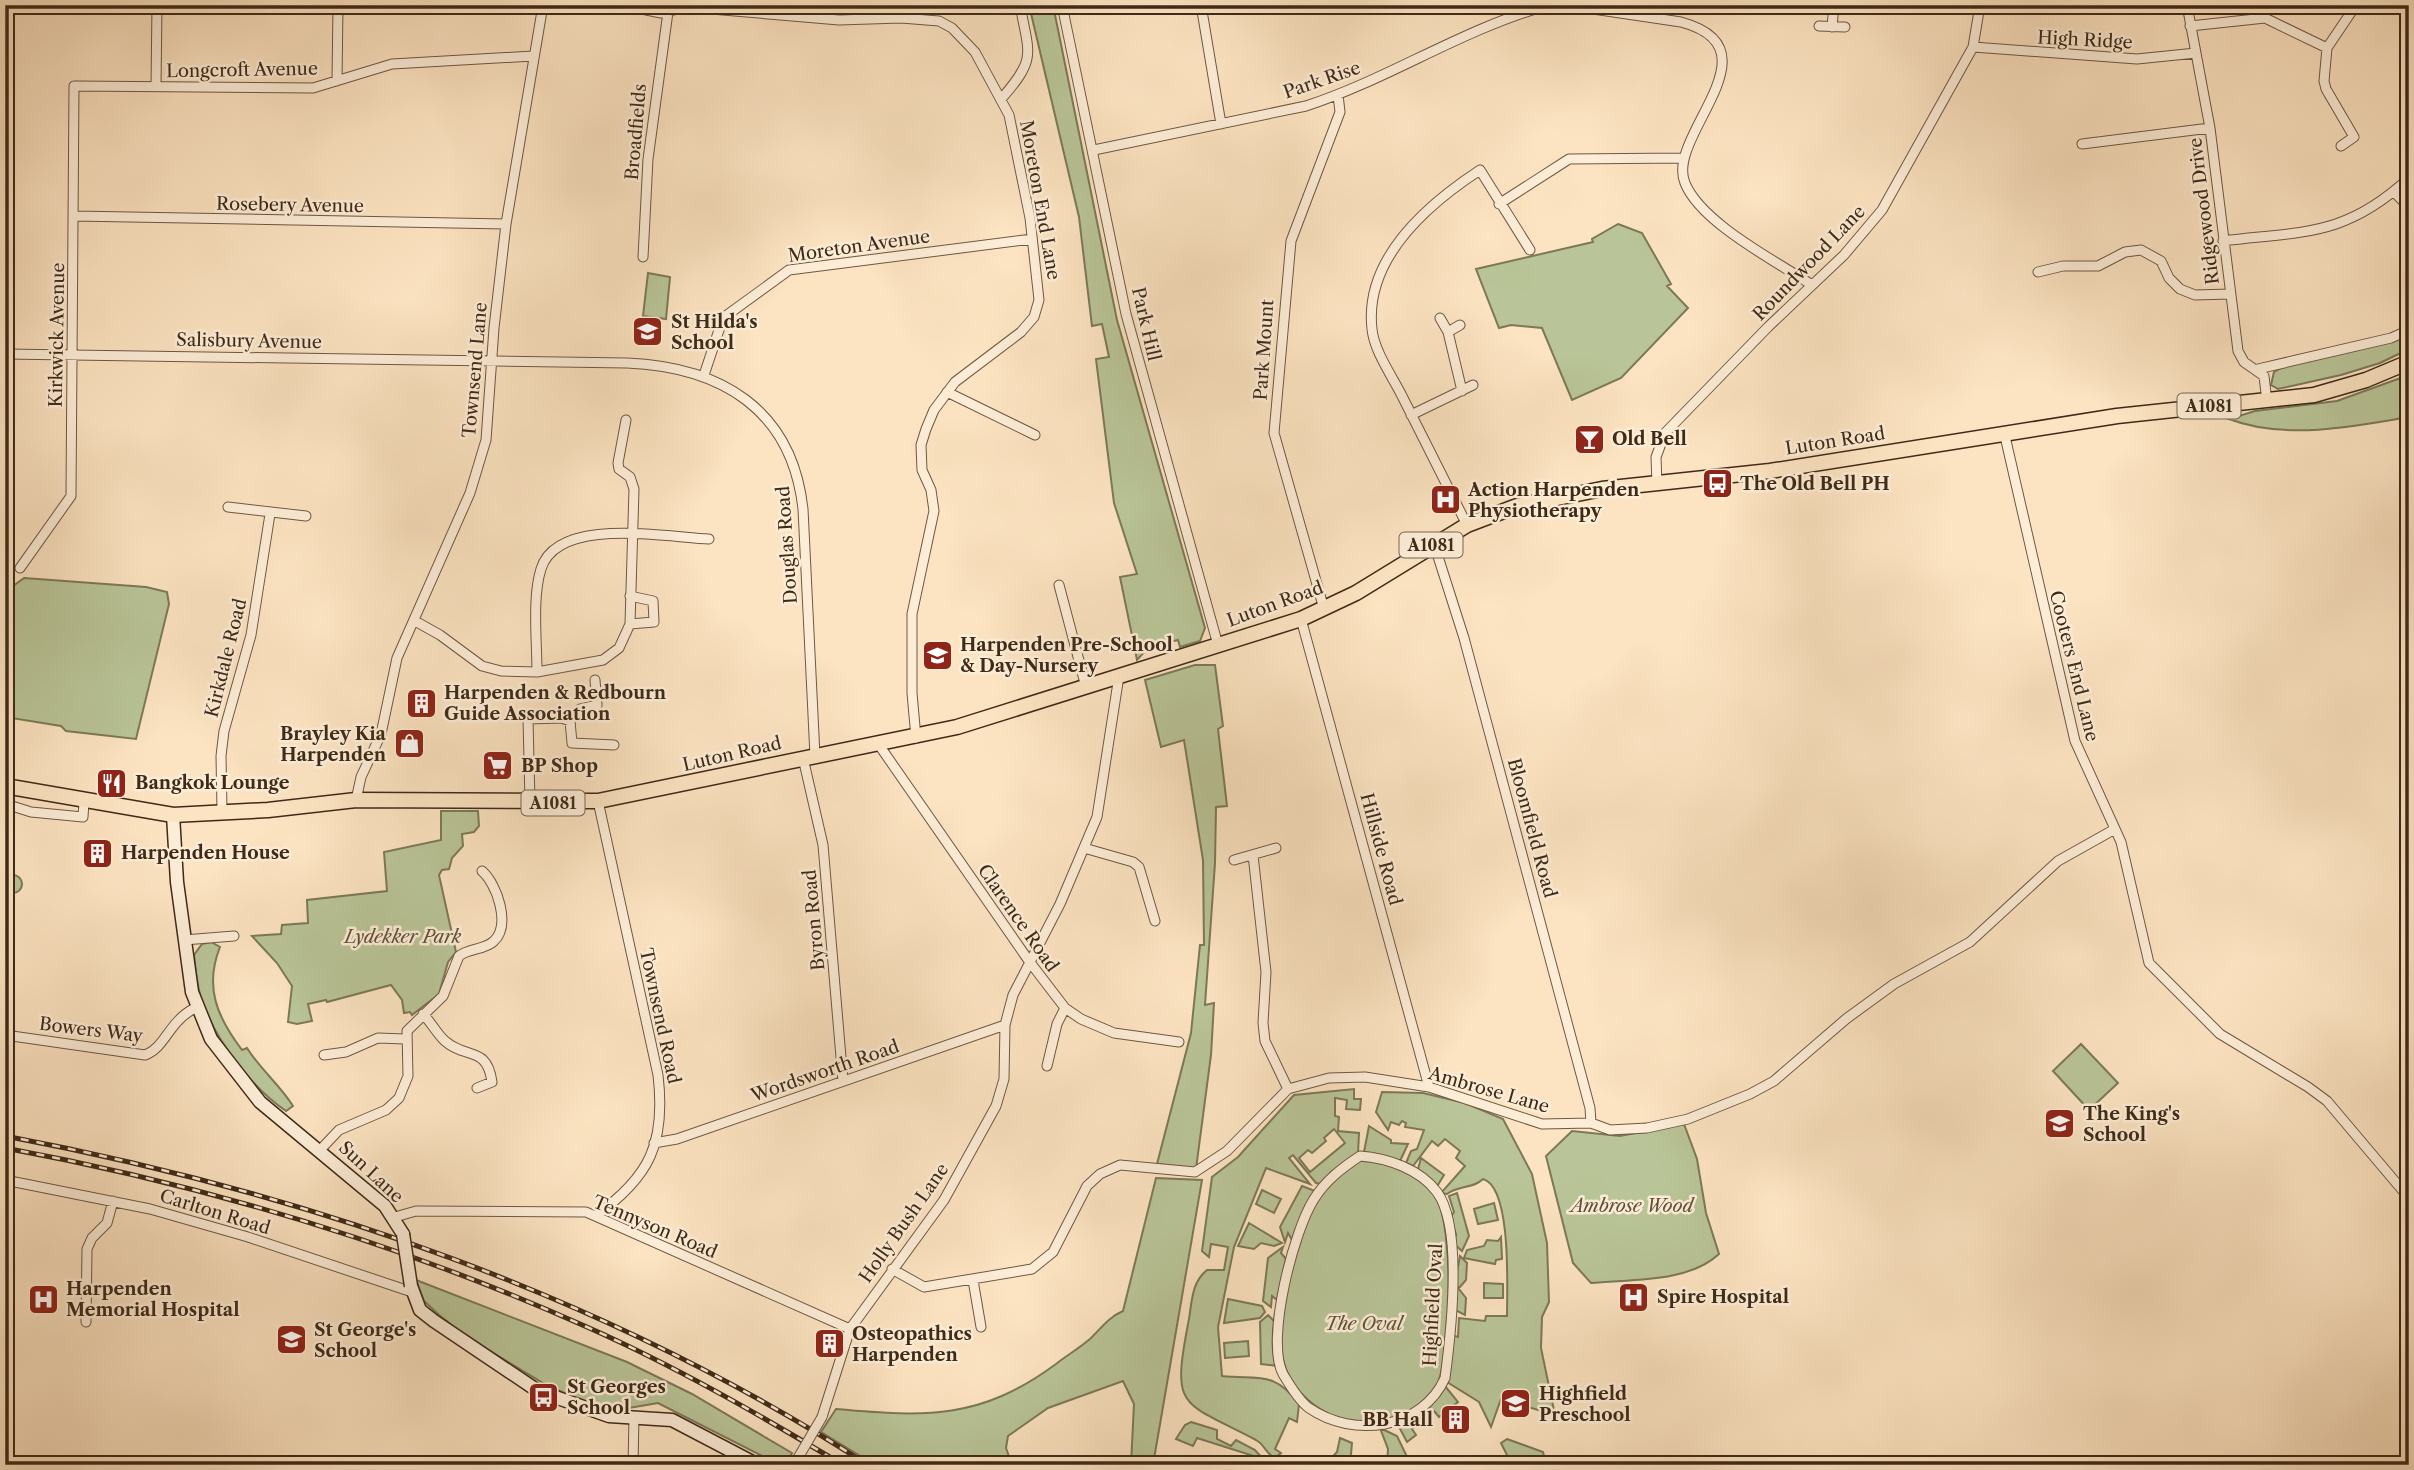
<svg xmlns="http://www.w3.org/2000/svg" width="2414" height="1470" font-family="'Libre Caslon Text',serif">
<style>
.green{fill:#b9c598;stroke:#7c7858;stroke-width:2;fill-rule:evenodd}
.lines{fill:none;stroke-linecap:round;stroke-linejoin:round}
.street-casing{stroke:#6e5842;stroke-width:11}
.secondary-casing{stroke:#3e2a17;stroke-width:15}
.primary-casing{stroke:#3e2a17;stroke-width:17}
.street{stroke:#fdedd7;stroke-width:9}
.secondary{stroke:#fdedd7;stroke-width:12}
.primary{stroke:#fce3c1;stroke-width:14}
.rail-casing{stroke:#3e2a17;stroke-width:5}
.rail{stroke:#fdedd7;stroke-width:2.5;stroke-dasharray:8;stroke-linecap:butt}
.street-bridge-casing{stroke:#6e5842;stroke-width:11;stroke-linecap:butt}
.secondary-bridge-casing{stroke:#3e2a17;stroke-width:15;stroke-linecap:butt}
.street-bridge{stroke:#fdedd7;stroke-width:9}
.secondary-bridge{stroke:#fdedd7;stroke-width:12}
.labels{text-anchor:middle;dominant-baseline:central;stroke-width:5;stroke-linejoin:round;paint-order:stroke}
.shield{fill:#fdedd7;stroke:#776451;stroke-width:2}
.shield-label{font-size:16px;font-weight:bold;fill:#3e2a17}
.street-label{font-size:18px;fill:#3e2a17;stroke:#fdedd7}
.poi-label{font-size:18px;font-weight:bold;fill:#3e2a17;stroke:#fdedd7;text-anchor:start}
.park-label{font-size:18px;font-style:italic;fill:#5d5137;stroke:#fdedd7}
</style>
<rect width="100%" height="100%" fill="#fce3c1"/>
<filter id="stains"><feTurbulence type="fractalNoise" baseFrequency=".00286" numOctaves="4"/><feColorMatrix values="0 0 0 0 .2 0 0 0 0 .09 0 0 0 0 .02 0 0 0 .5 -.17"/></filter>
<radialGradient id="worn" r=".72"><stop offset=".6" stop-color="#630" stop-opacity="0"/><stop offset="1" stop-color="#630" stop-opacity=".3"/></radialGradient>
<path class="green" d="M1029 5H1053L1117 320 1205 628 1200 641 1180 647 1178 640 1149 647 1137 660 1120 577 1137 574 1114 503 1096 359 1109 357 1102 324 1092 326 1079 217Z
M1618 224 1642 233 1671 284 1667 286 1688 308 1621 378 1572 400 1542 328 1511 325 1499 328 1476 269 1593 242 1592 239Z
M648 273 670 277 666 319 643 316Z
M2409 333V349L2380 363 2341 375 2278 389 2271 385 2274 372C2310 350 2366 354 2409 333Z
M2409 375V417C2354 427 2283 440 2229 419L2255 411 2337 401Z
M24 578 146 587 167 592 169 604 136 739 66 731 61 726 5 717V592Z
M1195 665H1215L1223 726 1218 729 1227 806 1216 807 1215 863 1205 1005 1214 1003 1211 1055 1196 1169 1157 1164 1191 1033 1200 945H1204L1203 860 1184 740 1161 747 1145 680Z
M441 811H478L479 826 474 832 462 834 463 846 452 858 449 869 442 870 439 875 456 952 448 962 439 994 412 1015 410 1012 404 1013 402 1000 391 985 327 1002 326 1000 308 1004 312 1021 297 1024 288 1022 292 986 277 963 252 936 281 934 282 925 308 923 307 900 387 891 384 852 441 840Z
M4 884a9 9 0 1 1 18 0a9 9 0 1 1-18 0Z
M211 942 220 947C204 987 217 1017 242 1050L247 1048C260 1069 279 1084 293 1106L286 1111C251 1087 218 1043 203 1004 197 989 196 972 194 955L202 944Z
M2081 1044 2118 1083 2089 1110 2053 1071Z
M1354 1089V1099H1361L1360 1110 1346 1109 1347 1100 1335 1098V1116L1339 1117 1338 1131 1359 1133 1358 1154 1331 1172 1321 1184 1316 1183 1293 1155 1289 1158 1310 1184 1266 1168 1234 1247 1218 1327 1222 1376C1258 1380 1274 1370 1299 1404L1297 1422 1289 1418 1275 1449 1281 1453 1275 1458C1266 1454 1265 1445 1256 1440 1180 1400 1171 1411 1189 1319 1192 1300 1192 1282 1207 1270H1224L1228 1247 1211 1244 1209 1257 1202 1251 1212 1177 1238 1157 1294 1095ZM1334 1129 1345 1143 1310 1172 1299 1158 1308 1150 1312 1153 1326 1141 1324 1138Z
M1382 1092 1423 1093 1465 1103 1503 1119 1532 1174 1547 1243 1549 1302 1542 1317 1541 1348 1555 1415 1501 1399 1491 1427 1479 1402 1447 1382 1452 1335 1458 1337 1459 1318 1485 1321 1486 1316H1507C1507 1290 1512 1187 1483 1179 1473 1189 1459 1185 1447 1194L1441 1193 1465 1166 1456 1158 1460 1151 1445 1139 1438 1146 1432 1141 1413 1166 1406 1163 1411 1151 1417 1149 1424 1130 1405 1127 1406 1123 1402 1121 1399 1125 1391 1122 1388 1130 1376 1112Z
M1684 1124 1697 1159 1706 1213 1719 1254C1688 1283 1631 1279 1591 1283L1573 1263 1546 1156 1572 1131 1620 1136Z
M1369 1126 1391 1140V1143L1408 1144 1400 1161 1364 1152Z
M1421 1158 1444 1175 1436 1188 1417 1173Z
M1359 1161C1385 1160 1417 1171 1434 1193 1455 1221 1454 1376 1429 1400 1408 1420 1367 1427 1339 1418 1316 1410 1295 1392 1286 1369 1269 1328 1294 1243 1314 1205 1324 1186 1341 1174 1359 1161Z
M1156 1178 1202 1180 1153 1465H1131L1134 1404 1123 1381 1048 1408 1008 1436 1006 1448 1012 1465H875L821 1432 836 1409C927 1417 980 1420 1056 1364 1067 1355 1080 1348 1091 1338 1102 1327 1109 1317 1123 1311Z
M1302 1186 1315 1191 1292 1240 1288 1233 1285 1242 1280 1227Z
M1262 1190 1281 1199 1274 1213 1256 1204Z
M1457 1193 1469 1236 1462 1251 1454 1244 1456 1234 1450 1218 1454 1212 1449 1196Z
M1494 1203 1498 1220 1478 1224 1474 1209Z
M1249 1223 1282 1243 1274 1246 1261 1243 1254 1249 1238 1246Z
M1501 1237 1502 1259 1496 1260 1495 1264 1464 1258 1467 1250 1484 1246 1487 1240 1498 1241Z
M1283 1247 1281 1253 1286 1259 1277 1300 1272 1296 1271 1307 1263 1301 1268 1258Z
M1460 1256 1467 1263 1466 1280 1460 1287H1454Z
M416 1280 627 1362 692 1394 792 1453 785 1465H780L658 1403 617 1410 590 1405 543 1383 468 1338 438 1314 424 1301Z
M1484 1283 1503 1284V1298H1484Z
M1459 1289 1466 1298 1465 1315 1453 1309 1454 1290Z
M1228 1299 1262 1306 1265 1312 1260 1318 1224 1323Z
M1268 1315 1276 1323 1278 1366 1261 1364 1260 1322Z
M1248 1341 1249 1356 1225 1358 1224 1343Z
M1445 1386 1458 1402 1439 1417 1434 1411 1412 1429 1416 1435 1407 1442 1399 1427 1400 1424 1428 1409Z
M1191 1422 1217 1430V1439L1231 1446 1236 1440 1255 1450 1263 1459 1197 1438 1193 1446 1176 1439 1185 1425Z
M1380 1428 1397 1436 1411 1465H1387L1388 1449Z
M1340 1438 1352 1443 1350 1465H1325L1337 1452Z
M1507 1439 1543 1452 1545 1460 1555 1465H1497L1508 1457 1501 1443Z"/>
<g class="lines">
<defs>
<path id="street" d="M622 5 661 13 687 7 839 20 901 18 939 21 952 28 975 52 1009 115 1030 218 1039 300 1034 317 1021 332 955 382 934 410 926 429 921 445 922 470 931 490 934 511 912 614V693L916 738
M1062 5 1126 314 1218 645
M1201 5 1221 124
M1566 5 1681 22C1781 49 1665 136 1685 183 1701 223 1776 261 1812 285
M2187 5 2210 128 2238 351 2244 362 2264 376 2267 402
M5 9 17 5
M1819 26 1845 27
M2190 26 2265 18 2327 48
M1832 27 1834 5
M1973 47 2137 59 2196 53
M337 81 338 5
M156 86 157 5
M1002 98C1037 58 1029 55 1020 5
M2082 144 2210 128
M2341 146 2354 137 2326 89 2324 81 2327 48 2356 5
M1094 150 1306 106C1389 79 1464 28 1549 5
M2394 192 2409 207
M1499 204 1569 159 1682 158
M74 216 506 224
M2223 241C2304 231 2345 237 2409 178
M643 257 648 159 668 12
M2038 272 2063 266H2098L2125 252 2141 250 2161 261 2169 278 2180 289 2195 295 2230 294
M1440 318 1448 332
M1460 325 1448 332 1462 391
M5 354 627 363C721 367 792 409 803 509L815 756
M2258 369 2391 338 2409 330
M704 375 723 318 789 270 1032 239
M947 392 1035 435
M1411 415 1473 385
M2004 432 2075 741 2121 842 2149 963 2220 1034 2308 1087 2327 1101 2409 1198
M1657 484 1656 457 1665 433 1768 327 1844 255 1882 210 1973 47 1980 5
M228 507 306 516
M1467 525C1445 481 1422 436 1400 392 1390 373 1374 350 1372 329 1364 259 1428 204 1480 170L1530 250
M1434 544 1464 638 1590 1108 1591 1123
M20 568 71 496 74 86 313 88 392 64 533 56
M1059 585 1086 687
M1324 609 1274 433 1291 241 1340 112 1338 95
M1301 619 1429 1087
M415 621 440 635 482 666 501 671 537 672 603 660 619 648 630 624 634 489 630 477 619 469 618 463 626 420
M630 624 654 622 653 601 630 596
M537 672C537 642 532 597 541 569 557 516 666 537 709 539
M570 721 572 743 614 745
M879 745 1029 961 1065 1008 1081 1019 1114 1033 1179 1042
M803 758 823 845 843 1081
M356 800 361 777 381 734 397 658 470 493 486 440 494 328 506 224 543 5
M530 802 528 719 562 718 570 721 580 709 597 705 595 680
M5 809 12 806 31 812 83 817 84 802
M222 811 221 756 224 731 251 635 270 514
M1084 848 1133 862 1139 867 1155 921
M1253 855 1266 972 1263 1023 1265 1041 1288 1089
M1234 860 1276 848
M184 940 234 936
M423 1014C431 1022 437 1034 445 1041 466 1060 487 1045 492 1082L477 1088
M5 1035 145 1055C166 1047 168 1022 195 1008
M324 1055 346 1052 378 1038 405 1039
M1047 1066 1057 1024 1065 1008
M654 1143 677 1139 1005 1025
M321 1149 339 1130 386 1110 399 1098 408 1076 407 1031 443 996 459 956C469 948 485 950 494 941 511 925 497 884 482 871
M1360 1156C1387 1158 1420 1169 1437 1192 1463 1228 1451 1333 1445 1378 1422 1429 1354 1439 1309 1408 1299 1401 1289 1384 1283 1374 1265 1340 1294 1230 1314 1199 1326 1180 1342 1168 1360 1156Z
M5 1180 150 1209 248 1237 412 1292
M595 1216C650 1177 666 1143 658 1075L598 801
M395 1217 416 1211 586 1212 850 1329
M892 1269 924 1287 1032 1269 1053 1252 1087 1186 1100 1174 1120 1165 1195 1172 1227 1151 1288 1089 1329 1078 1365 1077 1429 1087 1542 1124 1591 1123 1610 1130 1647 1128 1688 1119 1750 1094 1774 1081 1846 1019 1894 984 1970 942 2058 861 2115 829
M973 1280 981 1327
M86 1322 87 1249 92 1238 107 1223 113 1201
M822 1417 850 1329 944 1200 996 1106 1004 1079 1005 1025 1013 995 1060 904 1097 817 1119 676
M633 1465 634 1417"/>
<path id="secondary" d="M173 815 177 882 192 992 211 1039 260 1102 385 1206 403 1234
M411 1286 420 1310 434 1321 538 1391 609 1416 672 1420 758 1465"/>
<path id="primary" d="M5 786 173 815 268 810 356 800 598 801 957 727 1301 619 1356 593 1467 525 1517 506 1602 489 1770 471 2117 416 2314 395 2366 380 2409 362"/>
</defs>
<use href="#street" class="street-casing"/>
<use href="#secondary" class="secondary-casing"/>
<use href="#primary" class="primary-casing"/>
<use href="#street" class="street"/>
<use href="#secondary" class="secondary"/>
<use href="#primary" class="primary"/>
<defs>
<path id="rail" d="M5 1136C308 1193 609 1297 868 1465
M5 1148C205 1185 401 1244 587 1327 675 1366 760 1415 843 1465"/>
</defs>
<use href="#rail" class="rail-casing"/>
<use href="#rail" class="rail"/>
<defs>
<path id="street-bridge" d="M795 1463 822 1417"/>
<path id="secondary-bridge" d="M403 1234 411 1286"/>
</defs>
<use href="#street-bridge" class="street-bridge-casing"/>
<use href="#secondary-bridge" class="secondary-bridge-casing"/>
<use href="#street-bridge" class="street-bridge"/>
<use href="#secondary-bridge" class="secondary-bridge"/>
</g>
<defs>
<symbol id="school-square" viewBox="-11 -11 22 22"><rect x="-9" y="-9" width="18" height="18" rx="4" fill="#8f2418" stroke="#fdedd7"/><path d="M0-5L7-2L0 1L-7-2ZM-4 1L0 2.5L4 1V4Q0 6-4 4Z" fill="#fff"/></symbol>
<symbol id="bar-square" viewBox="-11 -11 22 22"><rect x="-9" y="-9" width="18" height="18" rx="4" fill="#8f2418" stroke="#fdedd7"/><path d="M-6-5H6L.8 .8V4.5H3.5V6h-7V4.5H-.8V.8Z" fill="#fff"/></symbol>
<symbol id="bus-square" viewBox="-11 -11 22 22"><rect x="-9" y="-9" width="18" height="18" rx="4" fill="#8f2418" stroke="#fdedd7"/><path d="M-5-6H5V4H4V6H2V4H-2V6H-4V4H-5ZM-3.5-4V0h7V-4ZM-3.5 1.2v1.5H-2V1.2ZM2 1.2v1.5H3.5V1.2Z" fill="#fff"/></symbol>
<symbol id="hospital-square" viewBox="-11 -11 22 22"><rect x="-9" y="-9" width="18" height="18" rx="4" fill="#8f2418" stroke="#fdedd7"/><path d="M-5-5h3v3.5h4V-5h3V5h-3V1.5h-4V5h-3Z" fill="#fff"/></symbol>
<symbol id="building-square" viewBox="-11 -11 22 22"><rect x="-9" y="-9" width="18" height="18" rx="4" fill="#8f2418" stroke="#fdedd7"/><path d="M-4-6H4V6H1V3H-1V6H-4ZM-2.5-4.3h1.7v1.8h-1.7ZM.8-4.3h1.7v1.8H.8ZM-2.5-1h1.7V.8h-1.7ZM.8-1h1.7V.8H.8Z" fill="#fff"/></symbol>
<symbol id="shop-square" viewBox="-11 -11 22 22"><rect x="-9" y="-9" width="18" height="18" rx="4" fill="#8f2418" stroke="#fdedd7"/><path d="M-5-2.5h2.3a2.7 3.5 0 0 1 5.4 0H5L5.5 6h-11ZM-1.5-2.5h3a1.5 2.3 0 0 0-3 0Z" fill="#fff"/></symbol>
<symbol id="supermarket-square" viewBox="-11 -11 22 22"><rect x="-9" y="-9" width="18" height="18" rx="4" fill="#8f2418" stroke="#fdedd7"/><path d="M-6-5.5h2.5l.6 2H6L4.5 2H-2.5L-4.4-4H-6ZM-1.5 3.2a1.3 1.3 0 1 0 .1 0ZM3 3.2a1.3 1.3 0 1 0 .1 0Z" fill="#fff"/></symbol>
<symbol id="restaurant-square" viewBox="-11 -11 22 22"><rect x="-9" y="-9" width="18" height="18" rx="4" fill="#8f2418" stroke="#fdedd7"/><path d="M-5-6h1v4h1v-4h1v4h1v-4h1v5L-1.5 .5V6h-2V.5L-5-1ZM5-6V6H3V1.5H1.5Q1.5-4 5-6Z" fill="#fff"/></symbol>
</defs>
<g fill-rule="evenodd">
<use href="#school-square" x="630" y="314" width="35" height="35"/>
<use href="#bar-square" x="1572" y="422" width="35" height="35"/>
<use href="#bus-square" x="1700" y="466" width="35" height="35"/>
<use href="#hospital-square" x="1428" y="482" width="35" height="35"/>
<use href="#school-square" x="920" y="638" width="35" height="35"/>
<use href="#building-square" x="404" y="686" width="35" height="35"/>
<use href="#shop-square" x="392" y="726" width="35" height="35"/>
<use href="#supermarket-square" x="480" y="748" width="35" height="35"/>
<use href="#restaurant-square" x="94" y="766" width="35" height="35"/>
<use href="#building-square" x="80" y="836" width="35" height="35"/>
<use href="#school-square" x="2042" y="1106" width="35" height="35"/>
<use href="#hospital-square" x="1616" y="1280" width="35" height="35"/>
<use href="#hospital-square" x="26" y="1282" width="35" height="35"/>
<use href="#school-square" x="274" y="1322" width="35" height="35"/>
<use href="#building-square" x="812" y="1326" width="35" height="35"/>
<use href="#bus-square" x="526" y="1380" width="35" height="35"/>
<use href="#school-square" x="1498" y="1386" width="35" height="35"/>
<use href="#building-square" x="1438" y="1402" width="35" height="35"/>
</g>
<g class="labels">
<g class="shield">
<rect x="2177.5" y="393.5" width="63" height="25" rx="5"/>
<rect x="1399.5" y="532.5" width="63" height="25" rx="5"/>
<rect x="521.5" y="790.5" width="63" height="25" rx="5"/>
</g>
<g class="shield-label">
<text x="2209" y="406">A1081</text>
<text x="1431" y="545">A1081</text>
<text x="553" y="803">A1081</text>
</g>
<g class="street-label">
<text transform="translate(2085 40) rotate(3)">High Ridge</text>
<text transform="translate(242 70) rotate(-1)">Longcroft Avenue</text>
<text transform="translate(1322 80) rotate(-19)">Park Rise</text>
<text transform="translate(636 132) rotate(-85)">Broadfields</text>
<text transform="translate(1040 200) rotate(80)">Moreton End Lane</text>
<text transform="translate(290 205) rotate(1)">Rosebery Avenue</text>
<text transform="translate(2204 211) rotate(-97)">Ridgewood Drive</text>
<text transform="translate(859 246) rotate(-8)">Moreton Avenue</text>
<text transform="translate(1809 263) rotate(-46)">Roundwood Lane</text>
<text transform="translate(1146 324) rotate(77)">Park Hill</text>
<text transform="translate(57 335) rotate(-89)">Kirkwick Avenue</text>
<text transform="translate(249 341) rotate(1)">Salisbury Avenue</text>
<text transform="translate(1264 350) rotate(-86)">Park Mount</text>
<text transform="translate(475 370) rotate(-85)">Townsend Lane</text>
<text transform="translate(1835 441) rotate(-9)">Luton Road</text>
<text transform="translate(787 545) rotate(-94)">Douglas Road</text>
<text transform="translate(1275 604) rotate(-20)">Luton Road</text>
<text transform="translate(226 658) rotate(-76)">Kirkdale Road</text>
<text transform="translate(2074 666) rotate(76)">Cooters End Lane</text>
<text transform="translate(732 754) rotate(-13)">Luton Road</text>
<text transform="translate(1532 828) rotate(75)">Bloomfield Road</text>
<text transform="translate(1381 849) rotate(75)">Hillside Road</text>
<text transform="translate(1018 918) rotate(55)">Clarence Road</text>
<text transform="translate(814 920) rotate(-95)">Byron Road</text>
<text transform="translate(660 1016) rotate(78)">Townsend Road</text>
<text transform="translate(91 1030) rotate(7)">Bowers Way</text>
<text transform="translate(825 1071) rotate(-19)">Wordsworth Road</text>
<text transform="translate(1489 1090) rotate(16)">Ambrose Lane</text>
<text transform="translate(371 1172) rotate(43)">Sun Lane</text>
<text transform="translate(215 1212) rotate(17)">Carlton Road</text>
<text transform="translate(904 1223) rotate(-55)">Holly Bush Lane</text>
<text transform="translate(655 1227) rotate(23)">Tennyson Road</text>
<text transform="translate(1433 1305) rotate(-87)">Highfield Oval</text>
</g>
<g class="poi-label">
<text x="671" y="322">St Hilda's<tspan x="671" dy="21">School</tspan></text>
<text x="1612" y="439">Old Bell</text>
<text x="1740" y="484">The Old Bell PH</text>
<text x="1468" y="490">Action Harpenden<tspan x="1468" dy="21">Physiotherapy</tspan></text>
<text x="960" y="645">Harpenden Pre-School<tspan x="960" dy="21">&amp; Day-Nursery</tspan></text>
<text x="444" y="693">Harpenden &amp; Redbourn<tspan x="444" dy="21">Guide Association</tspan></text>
<text x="386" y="734" text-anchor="end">Brayley Kia<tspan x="386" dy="21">Harpenden</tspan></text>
<text x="521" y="766">BP Shop</text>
<text x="135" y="783">Bangkok Lounge</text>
<text x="121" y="853">Harpenden House</text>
<text x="2083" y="1114">The King's<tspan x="2083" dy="21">School</tspan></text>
<text x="66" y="1289">Harpenden<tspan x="66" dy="21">Memorial Hospital</tspan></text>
<text x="1657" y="1297">Spire Hospital</text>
<text x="314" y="1330">St George's<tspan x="314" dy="21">School</tspan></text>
<text x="852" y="1334">Osteopathics<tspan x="852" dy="21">Harpenden</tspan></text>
<text x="567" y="1387">St Georges<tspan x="567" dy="21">School</tspan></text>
<text x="1539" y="1394">Highfield<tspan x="1539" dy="21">Preschool</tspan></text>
<text x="1433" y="1420" text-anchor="end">BB Hall</text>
</g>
<g class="park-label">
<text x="403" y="937">Lydekker Park</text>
<text x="1632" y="1206">Ambrose Wood</text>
<text x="1364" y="1324">The Oval</text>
</g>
</g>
<rect width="2414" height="1470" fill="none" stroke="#fce3c1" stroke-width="28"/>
<rect x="7" y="7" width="2400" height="1456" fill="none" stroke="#3e2a17" stroke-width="3.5"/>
<rect x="14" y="14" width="2386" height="1442" fill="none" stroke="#3e2a17" stroke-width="2"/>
<rect width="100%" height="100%" filter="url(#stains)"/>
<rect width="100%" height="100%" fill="url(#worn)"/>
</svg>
